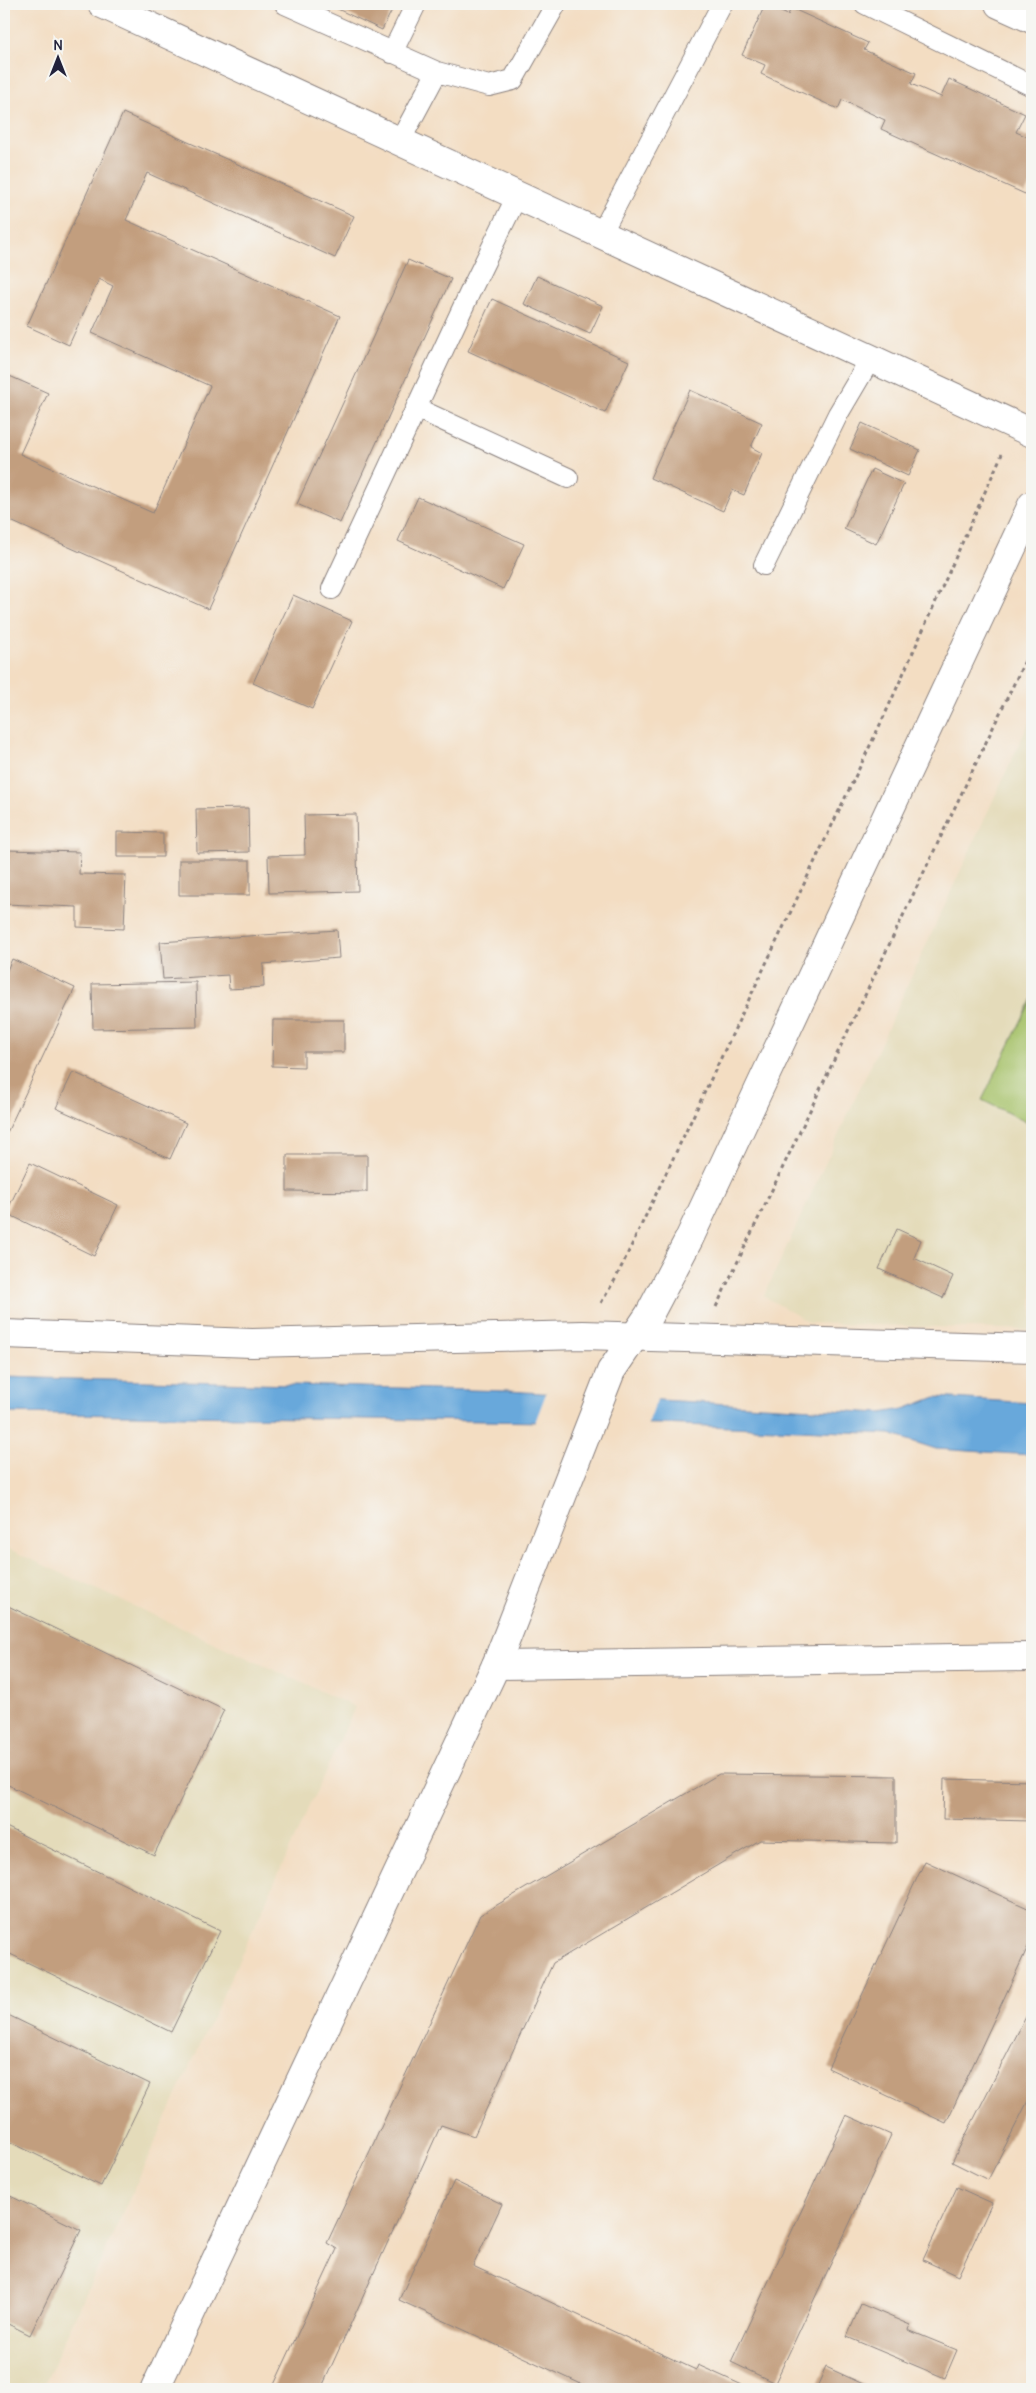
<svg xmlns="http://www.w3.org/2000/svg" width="1036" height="2393" font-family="Delius,sans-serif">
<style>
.built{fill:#e4dbba}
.green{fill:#a5c168;stroke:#647252}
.water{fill:#68a8db;stroke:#45658b}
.pier{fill:#f3ddc2}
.building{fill:#c29e7e}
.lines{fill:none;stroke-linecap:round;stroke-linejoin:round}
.lane-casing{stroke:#8a807e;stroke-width:22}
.street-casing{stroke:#8a807e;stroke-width:30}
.secondary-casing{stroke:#8a807e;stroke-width:30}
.path{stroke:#8a807e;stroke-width:3;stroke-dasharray:4 4;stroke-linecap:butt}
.lane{stroke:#fff;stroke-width:20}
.street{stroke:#fff;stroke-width:28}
.secondary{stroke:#fff;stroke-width:28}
</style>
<rect width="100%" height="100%" fill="#f6f6f2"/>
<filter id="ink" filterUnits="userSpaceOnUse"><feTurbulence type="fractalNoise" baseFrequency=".02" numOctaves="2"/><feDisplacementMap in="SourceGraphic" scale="10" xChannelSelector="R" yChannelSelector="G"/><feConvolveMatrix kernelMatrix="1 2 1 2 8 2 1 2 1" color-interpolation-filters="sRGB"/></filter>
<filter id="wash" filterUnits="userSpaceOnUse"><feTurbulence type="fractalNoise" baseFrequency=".0096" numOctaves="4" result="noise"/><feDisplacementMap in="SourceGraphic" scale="20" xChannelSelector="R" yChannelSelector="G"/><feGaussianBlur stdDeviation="1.12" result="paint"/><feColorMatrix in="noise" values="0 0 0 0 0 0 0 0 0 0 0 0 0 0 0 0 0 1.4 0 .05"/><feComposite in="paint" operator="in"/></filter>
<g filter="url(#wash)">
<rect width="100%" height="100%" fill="#f3ddc2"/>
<path class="built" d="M1032 716V1330L810 1323 764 1296Z
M4 1547 355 1707 42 2389H4Z"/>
<path class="green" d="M1032 999V1125L982 1100Z"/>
<path class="water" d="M4 1377 508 1391 881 1413 904 1409 936 1397 1032 1403V1455L936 1449 890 1434 661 1424 4 1413Z"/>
<path class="pier" d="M547 1391 658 1397 647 1426 534 1425Z"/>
<g id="blocks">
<path class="building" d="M327 4H395L382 30Z
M765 5 788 15 791 8 868 43 864 50 916 73 911 84 941 97 949 79 1025 114 1016 132 1032 139V187L1029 186 1025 194 881 129 885 120 842 100 838 109 761 74 765 65 742 55Z
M123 113 354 216 335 258 147 173 126 220 340 316 208 609 4 518 5 374 48 393 20 454 153 513 210 386 92 333 113 286 99 279 69 345 27 326Z
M408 260 451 279 340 523 297 504Z
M537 276 603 306 590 334 524 304Z
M492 299 629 361 605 413 468 351Z
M690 390 762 423 751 447 762 453 744 495 732 490 723 511 650 478Z
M862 423 920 450 908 476 850 449Z
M872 469 904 484 876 544 844 529Z
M418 497 524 544 503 589 398 541Z
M293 595 352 621 312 709 253 683Z
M248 808 249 852 197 853 196 809Z
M356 814 358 891 269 893 268 856 305 855 304 815Z
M117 832 163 833V857H117Z
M7 850 80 852 79 874 126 875 124 929 77 927V907L5 904Z
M179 860H250V895H179Z
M337 930 339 958 263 964 264 987 229 989 228 975 163 979 160 942Z
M12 959 75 988 4 1139V977Z
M196 982 197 1027 93 1029 92 984Z
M273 1020H344V1052H304V1067L272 1066Z
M73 1072 186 1123 170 1159 56 1108Z
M287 1155H367V1192L287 1191Z
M30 1163 118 1205 94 1256 6 1213Z
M897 1229 921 1240 914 1258 953 1276 943 1298 879 1269Z
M4 1604 224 1710 154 1855 4 1783Z
M719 1774 896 1776V1843L760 1840 553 1963 474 2136 441 2125 321 2389H272L337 2249 327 2243 480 1915Z
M944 1779 1032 1781V1821L943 1819Z
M4 1826 220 1931 171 2032 4 1951Z
M925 1861 1032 1910V1938L946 2123 828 2068Z
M1032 2005V2093L988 2180 952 2162Z
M4 2013 150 2084 101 2186 4 2139Z
M846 2115 891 2135 775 2383 731 2362Z
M454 2181 502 2204 473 2266 696 2370 698 2365 751 2389H592L399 2300Z
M957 2187 992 2203 958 2276 923 2260Z
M4 2193 81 2230 30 2335 4 2322Z
M861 2304 910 2325 908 2330 957 2350 945 2378 847 2337Z
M826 2367 874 2389H816Z"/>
</g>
</g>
<g filter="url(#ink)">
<use href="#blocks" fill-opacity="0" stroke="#8a807e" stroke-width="1"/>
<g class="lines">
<defs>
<path id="lane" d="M285 4 437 72 489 86 513 80 556 4
M865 4 1032 86
M392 53 416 4
M400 141 437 72
M601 234 722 4
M416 408 568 478
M764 565 838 414 871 358
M332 589 471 290 517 196"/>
<path id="street" d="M999 4 1032 19
M4 1334 252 1343 583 1335 1032 1348
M496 1665 1032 1657"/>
<path id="secondary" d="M102 4 1032 433
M155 2389 496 1665 611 1371 649 1315 689 1239 1032 505"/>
</defs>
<use href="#lane" class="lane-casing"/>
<use href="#street" class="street-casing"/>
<use href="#secondary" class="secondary-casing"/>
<path class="path" d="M601 1303 616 1278 887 710 1002 454
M716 1307 1032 646"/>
<use href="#lane" class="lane"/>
<use href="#street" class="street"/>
<use href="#secondary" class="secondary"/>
</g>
</g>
<rect width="1036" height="2393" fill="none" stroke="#f6f6f2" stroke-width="20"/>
<g transform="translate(58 58)" stroke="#f6f6f2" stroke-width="4" paint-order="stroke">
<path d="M0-4L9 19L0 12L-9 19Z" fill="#22223b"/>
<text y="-8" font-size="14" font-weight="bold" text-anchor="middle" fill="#22223b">N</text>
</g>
</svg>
